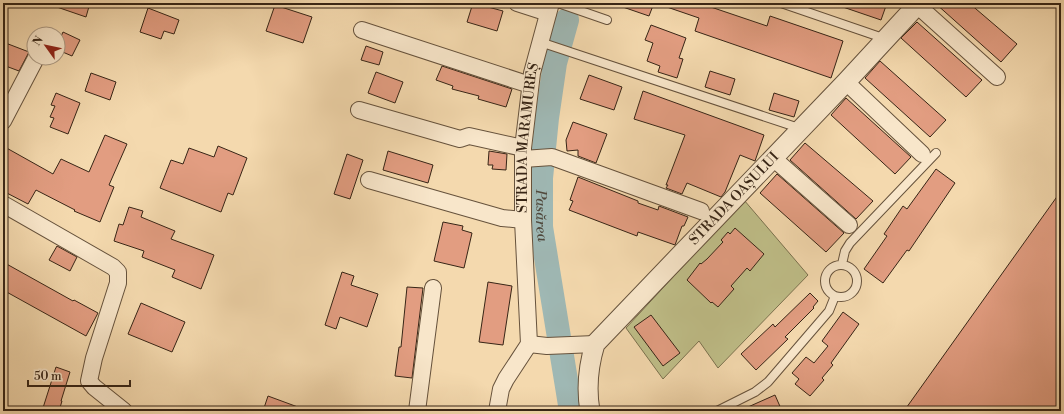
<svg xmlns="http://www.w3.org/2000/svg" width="1064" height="414" font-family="'Libre Bodoni',serif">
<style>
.green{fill:#bfbe88;stroke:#7b724f}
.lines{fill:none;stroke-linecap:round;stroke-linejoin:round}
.river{stroke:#9fb8b4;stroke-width:24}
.building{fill:#e29d81;stroke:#372516}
.service-casing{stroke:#66523c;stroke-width:10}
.minor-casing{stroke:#66523c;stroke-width:18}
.tertiary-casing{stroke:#66523c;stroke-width:21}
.service{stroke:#f8e6ca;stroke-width:8}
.minor{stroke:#f8e6ca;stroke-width:16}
.tertiary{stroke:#f8e6ca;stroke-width:19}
.labels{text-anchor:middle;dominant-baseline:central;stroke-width:4;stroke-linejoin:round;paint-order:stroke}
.street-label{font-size:14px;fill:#372516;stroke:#f8e6ca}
.water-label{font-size:15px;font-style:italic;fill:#514a3e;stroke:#f8e6ca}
</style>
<rect width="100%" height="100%" fill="#f4d9ae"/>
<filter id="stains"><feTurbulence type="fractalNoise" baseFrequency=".005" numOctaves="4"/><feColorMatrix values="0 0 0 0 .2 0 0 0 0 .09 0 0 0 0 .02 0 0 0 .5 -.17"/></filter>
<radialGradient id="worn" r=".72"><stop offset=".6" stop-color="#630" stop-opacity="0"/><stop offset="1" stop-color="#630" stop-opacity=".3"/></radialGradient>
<path class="green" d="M744 200 808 275 718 368 699 341 663 379 626 328Z"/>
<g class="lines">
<path class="river" id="s1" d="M567 20 555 63 547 118 541 178V227L571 411"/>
</g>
<path class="building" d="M51 3H90L86 17 51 5Z
M473 3 503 11 497 31 467 22Z
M617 3H654L649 16 617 5Z
M661 3H699L767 26 770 16 843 41 831 78 695 31 699 18 661 5Z
M837 3H887L881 20 837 5Z
M935 3H969L1017 44 1001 62Z
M275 5 312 17 303 43 266 31Z
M148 8 179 20 174 34 164 31 161 39 140 32Z
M917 22 982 80 966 97 901 38Z
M651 25 686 38 679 58 683 59 677 78 658 72 660 66 647 61 653 43 645 40Z
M63 32 80 40 72 56 58 50V43Z
M3 42 29 52 19 71 3 65Z
M366 46 383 52 379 65 361 60Z
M880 61 946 120 930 137 865 78Z
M442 66 512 89 506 107 478 99 479 96 452 89 453 86 436 80Z
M710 71 735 79 730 95 705 87Z
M376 72 403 82 395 103 368 93Z
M91 73 116 82 110 100 85 91Z
M589 75 622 87 614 110 580 99Z
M643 91 764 135 755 161 740 155 725 192 721 197 687 183 682 194 666 188 668 185H666L685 135 634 119Z
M56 93 80 103 68 134 50 127 54 118 50 117 55 106 51 105Z
M774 93 799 101 794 117 769 110Z
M846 98 911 157 895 174 831 115Z
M573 122 607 134 596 163 578 156V150L567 151 566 140Z
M105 135 127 144 109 185 114 187 100 222 74 211 75 210 36 190 28 204 3 191V146L53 174 61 159 89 172Z
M805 143 873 201 856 219 790 160Z
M218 146 247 158 233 195 228 193 221 212 160 188 171 160 183 164 189 148 214 157Z
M388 151 433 165 428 183 383 170Z
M489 151 507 154 506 170 492 169 493 165H488Z
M347 154 363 160 350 199 334 194Z
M936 169 955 183 909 251 907 250 883 283 864 269 887 236 884 234 903 206 907 209Z
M777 174 844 233 826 252 760 193Z
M578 177 638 201V203L658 210 659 206 688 217 684 226H682L675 245 638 232 637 236 569 210 573 201 570 200Z
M1061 191V411H904Z
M129 207 143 211 141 217 175 231 171 239 214 255 201 289 172 277 175 270 142 257 144 251 114 241 119 224 123 225Z
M443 222 463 226 462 230 472 233 464 268 434 261Z
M735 228 764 254 750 271 747 268 731 286 734 289 718 307 712 302 711 303 687 280 700 263 701 264 707 259 723 242 721 240 728 232 730 234Z
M57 246 77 257 70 271 49 260Z
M3 262 73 301 74 300 98 313 86 336 3 290Z
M342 272 354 276 351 285 378 294 367 327 340 317 336 329 325 325Z
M488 282 512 286 503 345 479 342Z
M407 287 423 288 412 378 395 376 399 347H401Z
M810 293 818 301 813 307 814 308 785 337 788 339 756 370 741 354 773 324 775 327Z
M141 303 185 322 172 352 128 334Z
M843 312 859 324 831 363 833 365 822 378 824 380 810 396 795 384 799 379 792 373 806 357 814 363 828 346 822 341Z
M651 315 680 353 663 366 634 327Z
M56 367 70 372 61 401H62L59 411H42Z
M775 395 782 411H739Z
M268 396 306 410 305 411H263Z"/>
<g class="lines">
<defs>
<path id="service" d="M558 3 607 20
M781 3 886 39
M540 42 793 126
M842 264 845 251 850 243 936 153
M825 281a16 16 0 1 1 32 0a16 16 0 1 1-32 0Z
M717 411 755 392 768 382 829 311 835 296"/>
<g id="minor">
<path d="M517 3 548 13"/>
<path d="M917 5 997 77"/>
<path d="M362 30 530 85"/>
<path d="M846 82 922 154"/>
<path d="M359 110 460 139 469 136 523 148"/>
<path d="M3 121 36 58"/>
<path d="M773 158 849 225"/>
<path d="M523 159 552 157 701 211"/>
<path d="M369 180 502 218 523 220"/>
<path d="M3 204 113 267 118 272V283L94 358 89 381 94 387 124 411"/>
<path d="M529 344 547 346 595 344"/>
<path d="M417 411 433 288"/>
<path id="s2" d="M497 411 501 389 506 379 529 344 523 220V148L532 73 551 3"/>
</g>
<g id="tertiary">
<path id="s3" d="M590 411C586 388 588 367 595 344L846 82 919 3"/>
</g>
</defs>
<use href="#service" class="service-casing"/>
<use href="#minor" class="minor-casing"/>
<use href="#tertiary" class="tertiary-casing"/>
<use href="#service" class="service"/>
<use href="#minor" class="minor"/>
<use href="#tertiary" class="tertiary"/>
</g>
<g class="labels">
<g class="street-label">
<text stroke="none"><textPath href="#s2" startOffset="282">STRADA MARAMUREȘ</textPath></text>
<text stroke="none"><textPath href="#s3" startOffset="269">STRADA OAȘULUI</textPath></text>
</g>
<g class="water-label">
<text stroke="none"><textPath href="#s1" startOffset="198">Pasărea</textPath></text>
</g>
</g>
<rect width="1064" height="414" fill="none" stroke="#f4d9ae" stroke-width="16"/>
<rect x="4" y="4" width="1056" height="406" fill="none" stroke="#372516" stroke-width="2"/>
<rect x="8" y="8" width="1048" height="398" fill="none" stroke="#372516"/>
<g transform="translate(46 46) rotate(303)"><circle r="19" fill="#f8e6ca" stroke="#ab9982"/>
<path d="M0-3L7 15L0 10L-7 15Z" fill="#8f2418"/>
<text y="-6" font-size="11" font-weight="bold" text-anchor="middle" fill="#372516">N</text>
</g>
<path d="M28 380v6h102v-6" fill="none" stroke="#372516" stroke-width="2"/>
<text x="34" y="380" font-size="12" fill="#372516" stroke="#f8e6ca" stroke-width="3" paint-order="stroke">50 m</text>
<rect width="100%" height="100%" filter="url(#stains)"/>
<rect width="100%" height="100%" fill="url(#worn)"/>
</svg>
